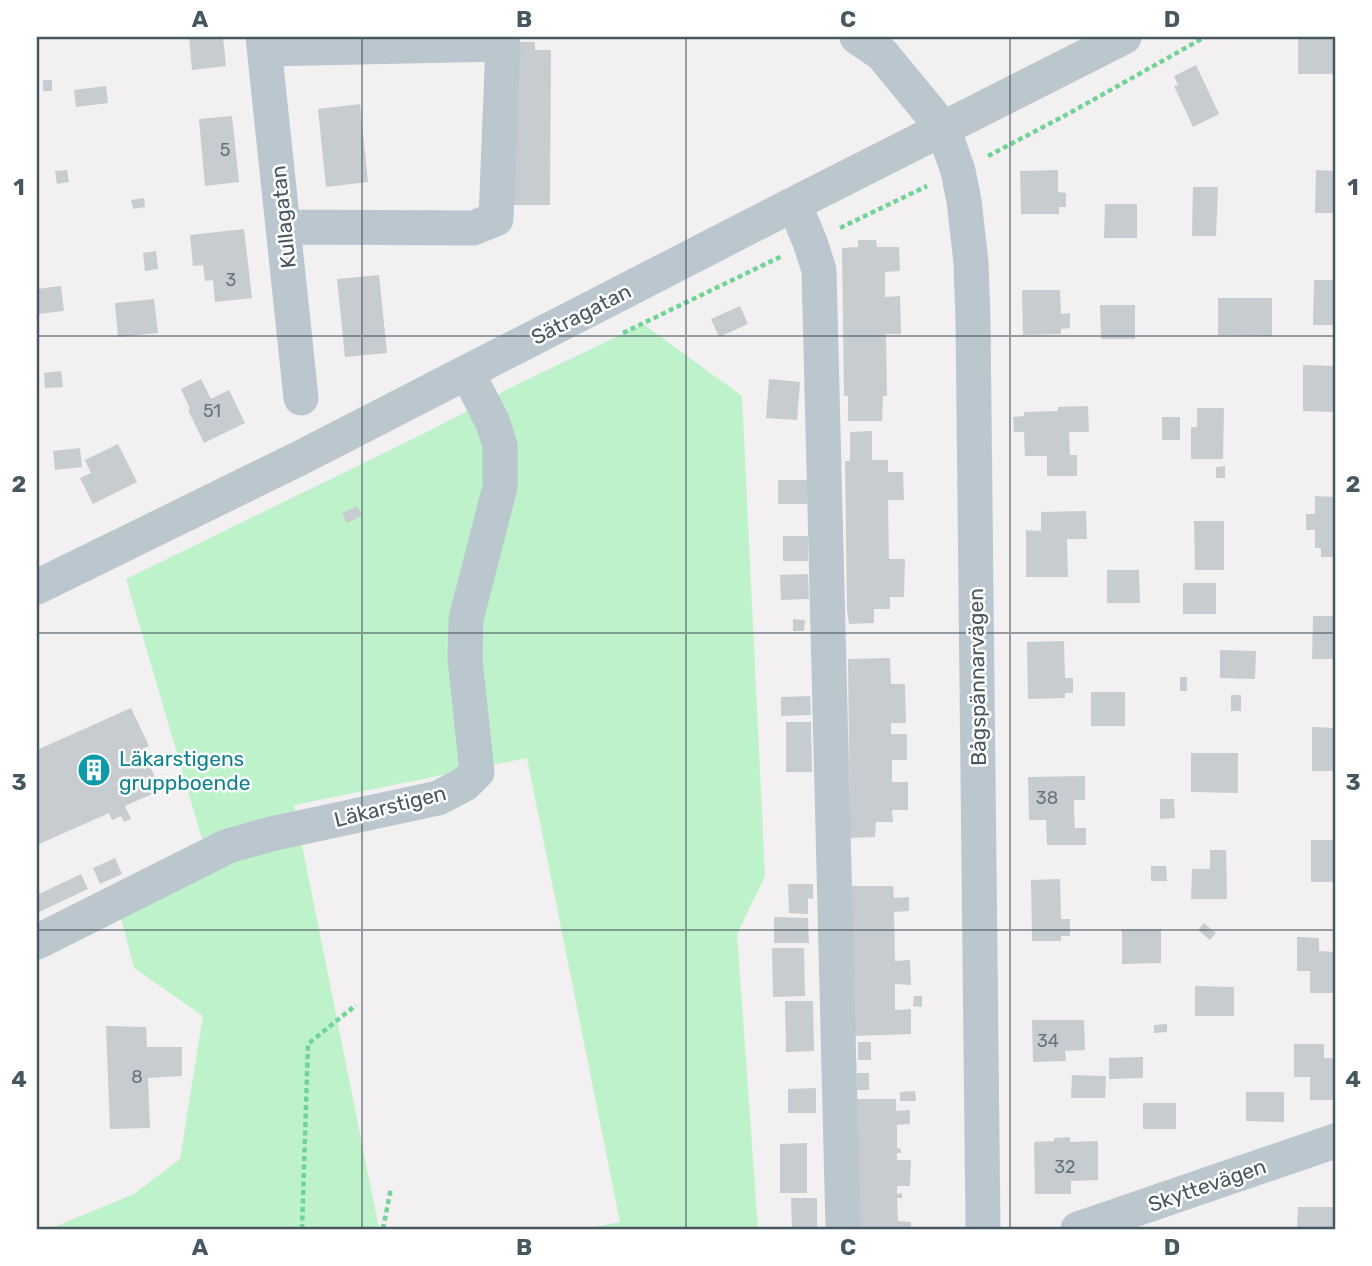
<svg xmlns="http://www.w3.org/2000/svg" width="1372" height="1266" font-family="Rubik,sans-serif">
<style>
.green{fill:#bdf2cb}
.building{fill:#c7ccd0}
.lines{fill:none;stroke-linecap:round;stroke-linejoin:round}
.path{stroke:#72d398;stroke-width:4.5;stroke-dasharray:5 3.5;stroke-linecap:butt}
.minor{stroke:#bbc7ce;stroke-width:35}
.grid{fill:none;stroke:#47575f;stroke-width:2;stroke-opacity:0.55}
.labels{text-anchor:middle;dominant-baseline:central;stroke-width:5;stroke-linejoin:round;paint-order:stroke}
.number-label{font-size:18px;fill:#67747b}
.street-label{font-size:21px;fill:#47575f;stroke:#fff}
.culture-label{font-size:21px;fill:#0d838f;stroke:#fff;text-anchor:start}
.neatline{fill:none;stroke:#47575f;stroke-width:2.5}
.grid-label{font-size:23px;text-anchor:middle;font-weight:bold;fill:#47575f}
</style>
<rect width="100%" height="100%" fill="#f3f0f1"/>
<path class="green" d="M643 324 742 396 765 876 737 934 758 1229H586L620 1222 527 758 294 805 379 1229H49L134 1194 180 1159 203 1016 134 968 117 902 207 856 126 579 431 430 516 385Z"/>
<path class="building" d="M189 37H223L226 66 192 70Z
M1298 37H1335V74H1298Z
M509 42H535V50H551L550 205H509Z
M1196 65 1219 114 1193 127 1174 86 1178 85 1174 76Z
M43 80H52V91H43Z
M106 86 108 103 76 107 74 90Z
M360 104 368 182 326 187 318 109Z
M232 116 239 182 205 186 199 119Z
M67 170 69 182 57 184 55 171Z
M1058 170V192L1066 193V207H1059V214H1021L1020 171Z
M1316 170 1335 171V213H1315Z
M1193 187H1218L1216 236H1192Z
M144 198 145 207 133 209 131 200Z
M1105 204H1137V238H1104Z
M244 229 252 298 215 302 213 280 205 281 203 265 193 266 190 235Z
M858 240H876L877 247H899L900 271 885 272V297L900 296 901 334H886L887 396H883L882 421H848V396H844L842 248 858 247Z
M156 251 158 269 145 271 143 253Z
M379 275 387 353 345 357 337 279Z
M1314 280H1335V325H1313Z
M61 286 64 311 37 314V289Z
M1022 290H1060L1061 314 1070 313V328L1061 329V334L1023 335Z
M1218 298H1272V336L1218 335Z
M154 299 158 333 118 337 115 303Z
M1100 305H1135V339H1101Z
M740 306 748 324 719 337 711 319Z
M1303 365 1335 366V412L1303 411Z
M61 371 63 387 45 388 44 373Z
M201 379 211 399 229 390 245 423 204 443 188 410 190 409 181 389Z
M769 379 800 382 797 420 766 418Z
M1088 406 1089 432H1069L1070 455H1077V476H1047V456H1025L1024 432H1014L1013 417 1024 416V412L1058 411V407Z
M1197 408H1224L1223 459H1191V427H1197Z
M1162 417H1180V440H1162Z
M872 431V460H888V472H903L904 500H888L889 559H905L904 597H890V609H874V623L849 624 847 609 845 461H850V432Z
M118 444 137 482 93 504 80 478 91 473 85 460Z
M80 448 82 467 55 470 53 451Z
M1225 466V478H1216V467Z
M778 480H807V504H778Z
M1315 496 1335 497V557H1321V548H1315V530H1306V514H1315Z
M357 506 362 515 347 523 342 513Z
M1086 511 1087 539H1067L1068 577H1026V530L1041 531V512Z
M1194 521H1224V570H1195Z
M783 536H808V561H783Z
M1107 570H1139L1140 603H1107Z
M808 574 809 599 781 600 780 575Z
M1183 583H1216V614H1183Z
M1313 616H1335V659H1312Z
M793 619 805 620 804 631H793Z
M1064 641 1065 678H1073V693H1065V698L1028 699 1027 642Z
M1220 650 1256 651 1255 679 1220 678Z
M890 658 891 684H905L906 723H891V734H907V760H892V782H908V810H892L893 822H876L875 837 850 838 848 659Z
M1180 677H1187V691H1180Z
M1091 692H1125V726H1091Z
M1231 695H1241V711H1231Z
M810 696 811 715 781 716V697Z
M131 708 149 746 142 749 161 790 125 806 131 819 124 822 121 816 112 820 109 813 37 845V750Z
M786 722H811L812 772H786Z
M1312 727 1335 728V771H1312Z
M1191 753H1238V793L1191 792Z
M1085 776V800H1074V813L1075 828H1086V845H1047L1046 820H1029L1028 777Z
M1160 799H1174L1175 818 1160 819Z
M1311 840H1335V882H1311Z
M1210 850H1226L1227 899H1191L1192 869H1210Z
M115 858 122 874 100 884 93 868Z
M1151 866H1166L1167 881H1151Z
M81 874 88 889 37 913V895Z
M1060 879 1061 919H1070V936H1061V941H1032L1031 880Z
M788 884H813V899L808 898V914L789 913Z
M851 886H893L894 898 909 897V911L894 912 895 961 910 960 911 985 895 984V1010L911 1009V1034L853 1036Z
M774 917 808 918 809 943H774Z
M1204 923 1216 933 1210 940 1198 930Z
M1122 929H1161V963L1122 964Z
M1297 937 1319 938V951L1335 952V993H1310V971H1297Z
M772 948H804L805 996 773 997Z
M1195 986 1234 987V1016H1195Z
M914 996H922V1007L913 1006Z
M785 1001H813L814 1051 786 1052Z
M1032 1020H1084L1085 1050 1065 1051 1066 1061 1033 1062Z
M1167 1024V1032L1154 1033V1025Z
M106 1026 146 1027 147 1047H182V1076L148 1078 150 1128 110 1129Z
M858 1042H871V1060H858Z
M1294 1044H1324V1058H1335V1100H1310V1077H1294Z
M1143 1057V1078L1109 1079V1058Z
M857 1073H869V1090H857Z
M1072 1075 1106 1076 1105 1098H1071Z
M816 1088V1113H788V1089Z
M915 1091 916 1101H900V1092Z
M1246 1092H1284V1122L1246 1121Z
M854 1099H896V1111L910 1110V1124L897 1125V1148L901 1149V1153H897V1160H911L910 1186H897V1194L902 1193V1198H897L898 1221 911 1222V1229H856Z
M1143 1103H1176V1129H1143Z
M1070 1137V1142L1098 1141V1180L1071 1181V1194H1035L1034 1142 1054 1141V1138Z
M807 1143V1193H780V1144Z
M791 1198H817V1229H792Z
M1298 1207H1335V1229H1297Z"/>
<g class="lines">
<path class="path" d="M988 156 1066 115 1205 37
M840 228 927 186
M623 333 782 256
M302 1229 308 1044 356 1005
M383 1229 391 1188"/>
<path class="minor" d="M263 37 301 398
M857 37 882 54 943 128 958 171 964 201 971 262 973 320 983 1229
M265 49 503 44 496 219 473 228 284 227
M794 204 810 242 819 270 843 1229
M37 587 300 458 794 204 1124 37
M37 942 228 846 271 834 438 798 465 784 477 772 465 659 466 619 500 487V446L493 423 467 372
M1078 1229 1335 1141"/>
</g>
<path class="grid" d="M362 37V1229M686 37V1229M1010 37V1229M37 336H1335M37 633H1335M37 930H1335"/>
<defs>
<symbol id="building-disc" viewBox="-11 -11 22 22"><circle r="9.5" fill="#0f9aa8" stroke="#fff"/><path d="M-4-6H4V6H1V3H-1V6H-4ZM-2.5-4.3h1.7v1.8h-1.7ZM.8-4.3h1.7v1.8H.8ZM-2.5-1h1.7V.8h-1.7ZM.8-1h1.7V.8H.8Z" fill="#fff"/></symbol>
</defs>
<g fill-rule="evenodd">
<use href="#building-disc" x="75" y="751" width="38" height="38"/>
</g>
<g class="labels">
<g class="number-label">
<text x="225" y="150">5</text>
<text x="231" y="280">3</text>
<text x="212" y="411">51</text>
<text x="1047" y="798">38</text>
<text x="1048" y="1041">34</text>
<text x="137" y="1077">8</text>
<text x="1065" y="1167">32</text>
</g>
<g class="street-label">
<text transform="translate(283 217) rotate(-96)">Kullagatan</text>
<text transform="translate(581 314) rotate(-27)">Sätragatan</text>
<text transform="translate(977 677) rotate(-91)">Bågspännarvägen</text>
<text transform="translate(390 806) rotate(-14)">Läkarstigen</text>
<text transform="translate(1207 1185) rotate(-19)">Skyttevägen</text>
</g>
<g class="culture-label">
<text x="119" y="758">Läkarstigens<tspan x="119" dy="24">gruppboende</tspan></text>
</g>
</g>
<rect width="1372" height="1266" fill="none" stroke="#ffffff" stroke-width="77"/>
<rect x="38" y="38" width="1296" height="1190" class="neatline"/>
<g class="grid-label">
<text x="200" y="27">A</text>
<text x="524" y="27">B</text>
<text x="848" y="27">C</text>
<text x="1172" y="27">D</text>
<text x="19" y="195">1</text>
<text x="1353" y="195">1</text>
<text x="19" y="492">2</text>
<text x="1353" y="492">2</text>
<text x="19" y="790">3</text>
<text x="1353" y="790">3</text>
<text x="19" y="1087">4</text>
<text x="1353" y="1087">4</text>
<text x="200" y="1255">A</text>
<text x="524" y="1255">B</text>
<text x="848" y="1255">C</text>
<text x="1172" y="1255">D</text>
</g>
</svg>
